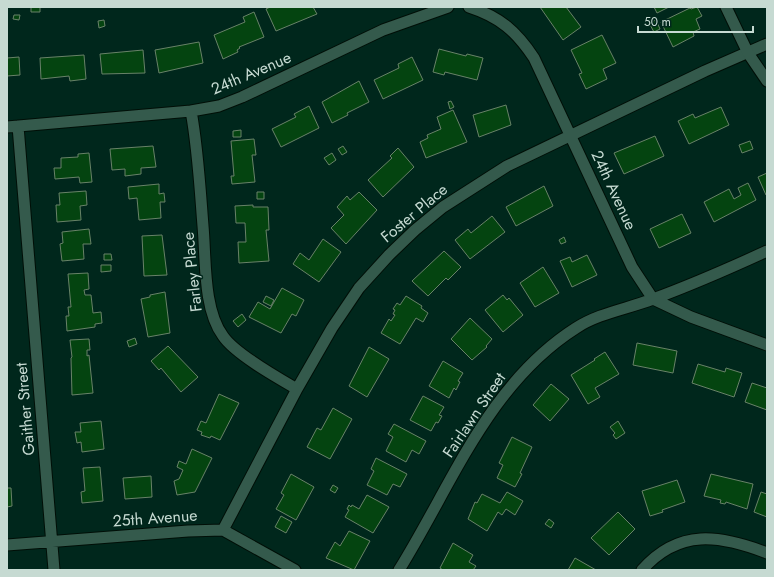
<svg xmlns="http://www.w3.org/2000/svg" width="774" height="577" font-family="Jost,sans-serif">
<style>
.building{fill:#044410;stroke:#688268}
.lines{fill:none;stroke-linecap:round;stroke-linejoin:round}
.minor-casing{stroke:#000f07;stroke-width:13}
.tertiary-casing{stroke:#000f07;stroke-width:13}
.minor{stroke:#345a4c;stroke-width:11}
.tertiary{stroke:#345a4c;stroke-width:11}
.labels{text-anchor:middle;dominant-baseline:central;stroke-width:3;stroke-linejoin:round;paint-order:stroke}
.street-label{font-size:16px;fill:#c6dad2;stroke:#00271c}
</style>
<rect width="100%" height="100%" fill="#00271c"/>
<path class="building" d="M31 7H40V12H31Z
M270 7H313L317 14 276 31 266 9Z
M540 7H566L581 27 563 40Z
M654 7H669L657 13Z
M697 7 702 16 696 19 700 29 693 32 694 36 673 47 661 22 690 8 691 9Z
M254 12 264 37 239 47 240 48 237 50 238 52 223 59 214 35 245 22 243 17Z
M14 15H20L19 20 13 19Z
M104 20 105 26 99 28 98 21Z
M656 20 660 29 654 32 649 23Z
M602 35 616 63 603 69 607 79 586 89 579 74 582 73 571 50Z
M199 42 203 63 159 73 155 50Z
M439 49 466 56 467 54 483 58 477 80 445 72 444 75 433 72Z
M143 50 145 73 102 74 100 54Z
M84 55 86 79 70 81 69 76 41 79 40 58Z
M19 57 20 75 7 76V58Z
M412 57 423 80 383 99 374 80 399 68 398 64Z
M359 81 369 102 347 113 348 115 332 123 322 102Z
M451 101 454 107 450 109 448 102Z
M506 105 511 125 479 137 473 115Z
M309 106 319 128 281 147 272 129 296 117 294 114Z
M721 107 729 125 689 144 678 121 693 114 695 118Z
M453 110 467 142 426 158 420 142 428 138 427 135 441 129 437 117Z
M241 130V137H233V131Z
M655 136 664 156 624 174 614 153Z
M254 139 256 155H252L255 182 232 184 231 176H234L231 141Z
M750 141 753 149 742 153 739 145Z
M153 146 156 167 141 168V174L125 176V169L112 170 110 149Z
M343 146 347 152 342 155 338 149Z
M398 148 414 167 383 197 368 180 392 158 390 156Z
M89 153 92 182 80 183 79 177 55 179 54 168H61V158L78 157V154Z
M332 153 336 160 329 165 324 158Z
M767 173V195H766L758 177Z
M748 183 756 200 714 222 704 202 729 189 734 199 741 195 738 188Z
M159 184V194L164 193 165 202H160L161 218 139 220 137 198 129 199 128 187Z
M544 186 553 206 516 226 506 207Z
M86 191 87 205 80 206 81 220 57 222 56 205H60L59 193Z
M257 192H264V199H257Z
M359 192 377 210 346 244 331 228 344 215 337 207 347 196 350 200Z
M253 205V207H268L269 230H266L269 261 239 263 238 242H246L245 223H236L235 206Z
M682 214 691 233 659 248 650 229Z
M492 216 505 232 470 259 455 240 468 229 471 233Z
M89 229 91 244H83L84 259 62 261 60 244 63 243 62 232Z
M162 235 167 275 144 276 142 236Z
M564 237 566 242 561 244 559 240Z
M323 239 341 252 319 282 293 264 300 253 309 260Z
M444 251 461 267 448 280 446 278 428 296 412 281Z
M104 254H111L112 260H104Z
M587 255 597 275 572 287 560 261 570 257 572 262Z
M101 265H111V271L101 272Z
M543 267 559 293 535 307 520 283Z
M88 273 89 289 84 290 85 295H91L93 313 101 312 102 323 95 324V327L67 331 66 316H69L68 307H71L68 274Z
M282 288 304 300 296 316 292 314 281 333 249 317 258 302 270 309Z
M165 292 170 333 148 337 141 299 150 297V295Z
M503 295 507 300 509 298 523 315 503 332 485 310Z
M266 296 274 300 271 306 263 302Z
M406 296 422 306 421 308 428 313 423 322 416 318 400 344 381 333 389 319 391 321 395 315 393 314 395 310 393 309 397 303 400 305Z
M242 314 246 320 238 327 233 321Z
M470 318 492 339 486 346 487 347 472 360 451 339Z
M135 338 137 344 129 347 127 341Z
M89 339 90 350H87V356L89 355 93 393 72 395 71 358 72 357 70 340Z
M637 343 677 351 673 373 633 365Z
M168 346 198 377 181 392 161 368 159 370 151 361Z
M369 347 389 359 367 397 349 386Z
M605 352 619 374 595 388 600 397 588 404 571 375 595 360 594 359Z
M443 361 463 373 458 381 460 382 456 390 454 388 449 398 429 386Z
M698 364 725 372 726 368 742 373 734 397 692 383Z
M752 383 767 388V410L745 402Z
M551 384 569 399 550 421 533 405Z
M219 394 239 403 220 440 211 436 210 438 201 435 202 432 197 430 201 421 206 423Z
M423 396 444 407 439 415 442 416 438 423 436 422 431 431 410 420Z
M333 408 352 419 330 459 307 447 317 428 321 430Z
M101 421 104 449 82 452 81 442 77 443 75 432H81L80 423Z
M618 421 625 433 616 439 613 435 615 433 610 427Z
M394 424 426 441 419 454 412 450 406 462 386 451 393 437 388 434Z
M512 437 532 447 520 473 522 474 515 487 497 478 503 465 499 463Z
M192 449 212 458 195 492 177 495 174 481 179 479 183 470 177 467 179 461 186 464Z
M376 458 407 474 400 487 393 484 387 495 367 485 374 471 371 469Z
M100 467 103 501 82 503 81 492 85 491 83 468Z
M291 474 314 487 296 520 276 509 284 495 281 493Z
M711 474 753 484 747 509 726 502 725 504 720 503 721 500 704 496Z
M151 476 152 497 125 499 123 478Z
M677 480 685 502 662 510 663 512 650 516 642 491Z
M333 485 338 488 335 493 330 490Z
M7 488H11L12 506 7 507Z
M507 492 523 501 515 515 506 509 502 515 498 512 487 531 468 519 475 502 477 503 482 494 500 503Z
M761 492 767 494V517L754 512Z
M367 495 389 507 373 533 345 517 349 510 347 509 349 505 351 507 352 505 359 509Z
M618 512 635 529 609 555 591 538Z
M281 516 292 522 286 533 275 527Z
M549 519 554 523 551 528 545 524Z
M349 531 370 541 354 570 326 558 335 542 340 546Z
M453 543 473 555 469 562 476 566 473 570H443L440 568Z
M575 558 596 570H568Z"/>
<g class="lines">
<defs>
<path id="minor" d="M469 7C500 17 516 31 534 58L632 267 653 299 691 317 767 345
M191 111C198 149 200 188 203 226 206 259 203 309 223 336 235 354 278 378 297 389
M18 126 54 570
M7 127 191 111 219 106 242 97 383 30 448 7
M223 530 297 389 332 328 359 288 389 255 415 230 443 207 507 166 705 71 767 44
M7 545 188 531 223 530 295 570
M399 570C452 485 488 384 576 328 599 313 627 309 653 299 691 285 730 268 767 251
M642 570C679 528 720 535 767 553"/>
<path id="tertiary" d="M726 7 748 53 767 81"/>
</defs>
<use href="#minor" class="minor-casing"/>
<use href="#tertiary" class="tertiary-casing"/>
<use href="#minor" class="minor"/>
<use href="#tertiary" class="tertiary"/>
</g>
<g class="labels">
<g class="street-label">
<text transform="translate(251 73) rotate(-23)">24th Avenue</text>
<text transform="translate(614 190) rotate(65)">24th Avenue</text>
<text transform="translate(414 213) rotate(-40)">Foster Place</text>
<text transform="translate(192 272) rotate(-96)">Farley Place</text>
<text transform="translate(25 409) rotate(-95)">Gaither Street</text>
<text transform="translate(474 415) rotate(-56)">Fairlawn Street</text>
<text transform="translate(155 518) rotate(-4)">25th Avenue</text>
</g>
</g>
<rect width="774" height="577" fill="none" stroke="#c6dad2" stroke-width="16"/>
<path d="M638 26v6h115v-6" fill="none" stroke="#c6dad2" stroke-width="2"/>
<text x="644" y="26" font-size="12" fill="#c6dad2" stroke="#00271c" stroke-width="3" paint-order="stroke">50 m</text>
</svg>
